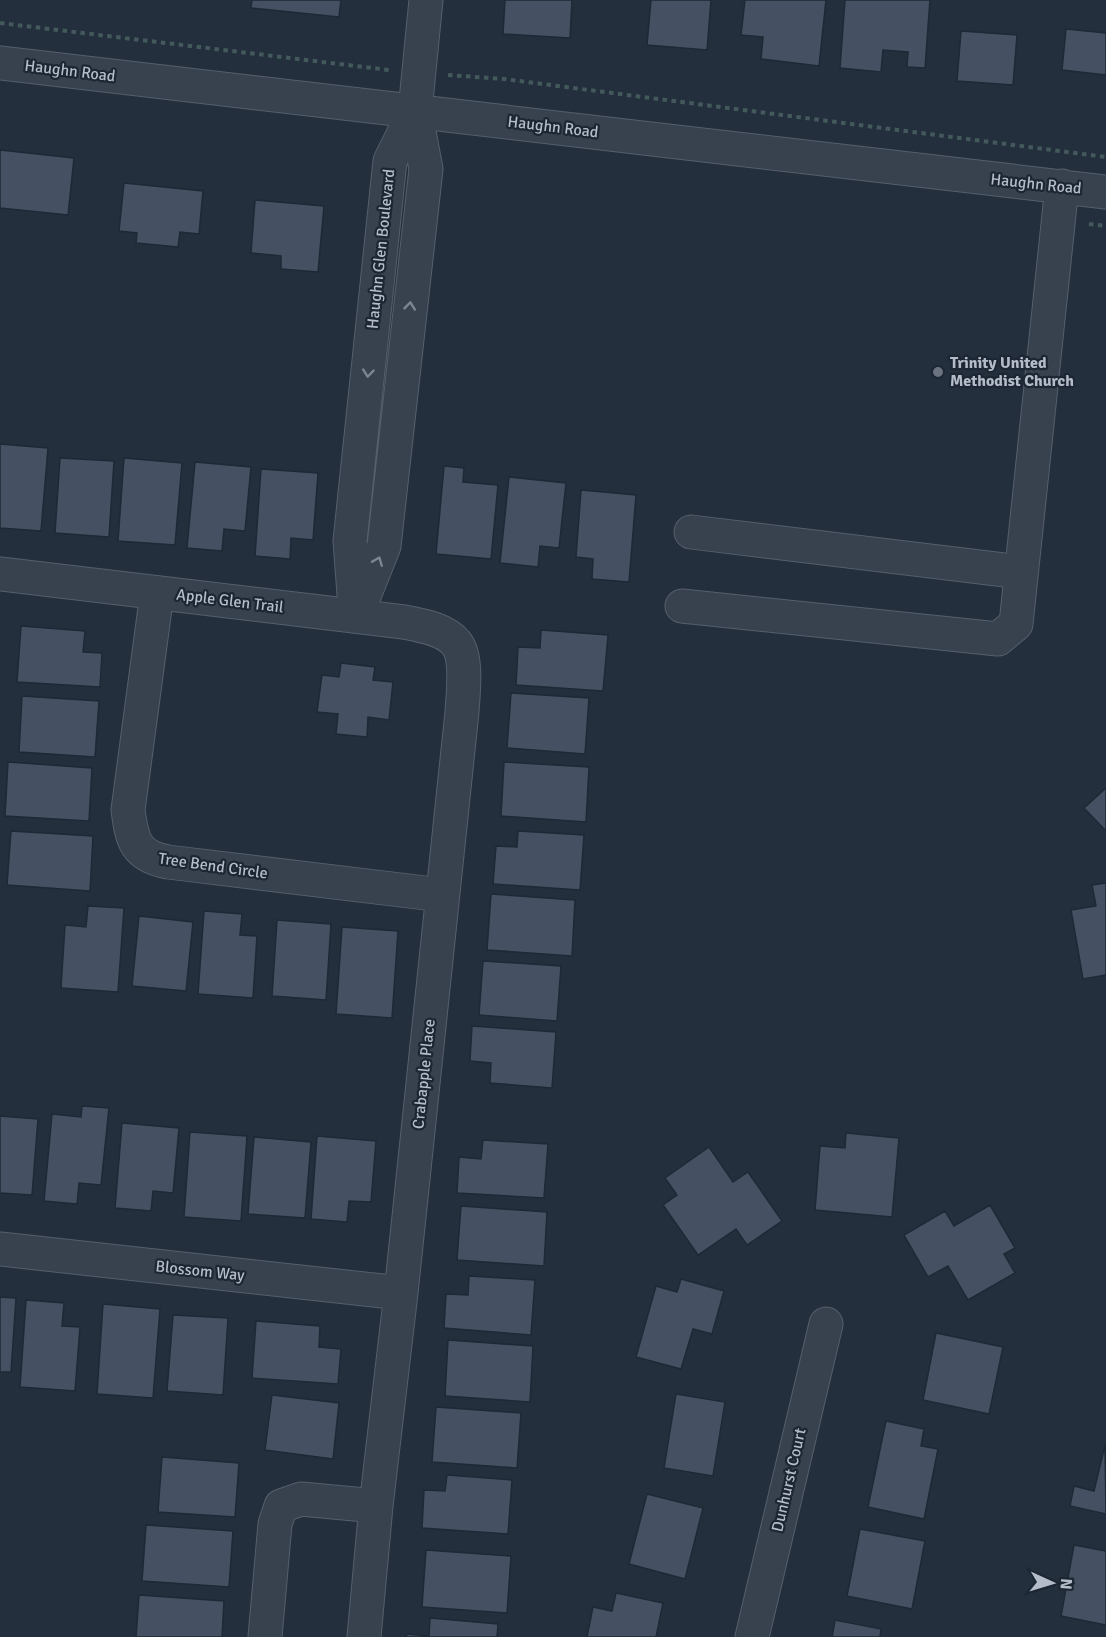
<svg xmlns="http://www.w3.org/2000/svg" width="1106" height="1637" font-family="Signika,sans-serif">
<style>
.building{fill:#455162;stroke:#1f2835;stroke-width:1.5}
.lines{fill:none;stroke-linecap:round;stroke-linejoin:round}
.minor-casing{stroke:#565f6c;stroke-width:35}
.path{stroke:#44595c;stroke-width:4;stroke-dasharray:4.5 4.5;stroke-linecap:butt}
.minor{stroke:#38414e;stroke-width:33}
.oneway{stroke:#7c8592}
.worship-dot{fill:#6b7280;stroke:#1d2633;stroke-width:2}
.labels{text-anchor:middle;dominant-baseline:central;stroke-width:4.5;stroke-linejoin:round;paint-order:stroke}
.street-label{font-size:16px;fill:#b4bcc9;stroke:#1d2633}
.poi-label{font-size:16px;font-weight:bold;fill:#b4bcc9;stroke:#1d2633;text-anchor:start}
</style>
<rect width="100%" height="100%" fill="#242f3e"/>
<path class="building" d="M252 0H341L339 17 251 8Z
M505 0H572L570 38 503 34Z
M651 0H711L707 50 647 45Z
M745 0H826L819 66 761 59 763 37 741 35Z
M845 0H930L925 68 907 67 908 52 883 50 881 72 840 68Z
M1066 29 1106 33V75L1062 70Z
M961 31 1017 35 1013 85 957 81Z
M0 150 74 158 68 215 0 208Z
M124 183 203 191 199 234 180 232 178 247 136 243 137 233 119 231Z
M255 200 324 206 318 272 281 269V256L251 253Z
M0 444 48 448 41 531 0 528Z
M60 458 114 461 109 537 55 533Z
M124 458 182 463 175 545 118 541Z
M195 462 251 467 245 531 224 529 222 551 187 548Z
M444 466 464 468 463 482 498 485 491 559 436 554Z
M261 469 318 473 313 540 291 538 290 559 255 556Z
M509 477 566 483 559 548 540 546 538 567 500 563Z
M581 490 636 495 629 582 592 579 593 559 576 557Z
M21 626 85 631 83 652 102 653 100 687 17 682Z
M541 630 608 635 603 691 516 685 518 647 540 648Z
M341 663 375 667 373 680 393 682 389 720 368 717 367 737 336 734 338 714 317 712 322 675 339 677Z
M511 693 589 698 585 754 507 748Z
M22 696 99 701 95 757 19 752Z
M8 762 92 768 89 821 5 816Z
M504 762 589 767 586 822 501 816Z
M1106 788V831L1084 808Z
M11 831 93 836 90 891 7 885Z
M518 831 584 835 580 890 493 884 496 846 517 847Z
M1106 883V975L1083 979 1071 910 1096 906 1092 885Z
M491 894 575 900 572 956 487 950Z
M88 906 124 908 118 992 61 988 65 925 86 927Z
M204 911 242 914 240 935 257 936 253 998 198 994Z
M139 916 193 922 186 991 132 986Z
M277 920 331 924 326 1000 272 996Z
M342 927 398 931 392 1018 336 1014Z
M483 961 561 966 557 1021 479 1015Z
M472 1026 556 1032 552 1088 490 1083 491 1063 470 1061Z
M82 1106 109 1108 101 1185 79 1183 77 1204 44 1201 52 1114 81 1117Z
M0 1116 38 1119 32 1195 0 1193Z
M122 1123 179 1128 173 1193 153 1191 151 1211 115 1208Z
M190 1132 247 1136 241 1221 184 1217Z
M846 1133 899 1138 892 1217 815 1210 820 1146 845 1148Z
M317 1136 376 1141 371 1202 349 1201 347 1222 311 1219Z
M254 1137 311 1142 305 1218 248 1214Z
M483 1140 548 1144 544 1198 457 1193 459 1157 481 1159Z
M709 1147 733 1182 748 1172 782 1221 747 1245 736 1229 698 1255 663 1205 677 1195 665 1178Z
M990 1205 1015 1248 1004 1254 1015 1273 968 1300 948 1266 928 1277 904 1235 945 1211 954 1226Z
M461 1206 547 1212 544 1266 457 1260Z
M469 1276 535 1280 531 1335 444 1328 446 1294 468 1295Z
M681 1279 724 1291 712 1334 693 1329 681 1369 636 1357 656 1286 677 1292Z
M0 1297 16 1298 11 1372H0Z
M26 1300 64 1303 62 1326 80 1327 75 1391 20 1387Z
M103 1304 160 1309 153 1398 97 1394Z
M173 1315 228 1318 223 1395 167 1391Z
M256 1321 320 1326 319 1347 341 1349 338 1384 252 1378Z
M936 1333 1003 1347 989 1414 923 1400Z
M448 1340 533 1346 530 1402 445 1396Z
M676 1394 725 1402 713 1476 664 1468Z
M272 1395 339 1403 333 1459 265 1450Z
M436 1407 521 1413 517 1468 432 1462Z
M886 1421 924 1429 921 1446 938 1449 924 1519 868 1507Z
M1105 1445 1106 1514 1070 1506 1074 1486 1094 1491Z
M162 1457 239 1463 235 1517 158 1512Z
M447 1475 512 1480 508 1534 422 1528 424 1490 445 1491Z
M647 1494 703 1508 685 1579 629 1564Z
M146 1525 233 1531 229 1587 142 1581Z
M860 1529 925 1541 912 1609 847 1596Z
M1074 1545 1106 1551V1625L1061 1616Z
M426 1550 511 1556 507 1613 422 1607Z
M616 1593 663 1603 656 1637H587L593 1607 612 1611Z
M139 1595 224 1601 222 1637H136Z
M430 1618 498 1624 497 1637H406L407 1634 429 1636Z
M835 1620 881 1629 880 1637H832Z"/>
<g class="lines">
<defs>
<path id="minor" d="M0 63 1106 192
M691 532 1021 572
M0 574 404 622C420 625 445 629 456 643 468 657 463 694 462 712L401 1293 376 1506 364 1637
M157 593 128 810C132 840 135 856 168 862L442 895
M682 606 998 639 1016 624 1062 186
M355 608 350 541 390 161 415 111
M356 616 384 546 426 169 415 111 426 0
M0 1249 401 1293
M265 1637 275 1524 281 1506 301 1499 376 1506
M752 1637 826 1324"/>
</defs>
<use href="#minor" class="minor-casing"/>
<path class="path" d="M0 23 389 70
M448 75 504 79 1106 157
M1089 224 1106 226"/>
<use href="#minor" class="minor"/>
</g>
<defs><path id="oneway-chevron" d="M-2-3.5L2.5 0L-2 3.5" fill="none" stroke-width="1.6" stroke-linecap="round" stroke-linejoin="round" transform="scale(1.5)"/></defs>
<g class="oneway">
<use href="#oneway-chevron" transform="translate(410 306) rotate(-84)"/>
<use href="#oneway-chevron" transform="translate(368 373) rotate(96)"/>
<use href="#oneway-chevron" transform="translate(378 561) rotate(-68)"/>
</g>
<circle class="worship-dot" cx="938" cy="372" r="6"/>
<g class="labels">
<g class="street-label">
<text transform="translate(70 71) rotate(7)">Haughn Road</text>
<text transform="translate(553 127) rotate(7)">Haughn Road</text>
<text transform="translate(1036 184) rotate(6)">Haughn Road</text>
<text transform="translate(381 249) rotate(-84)">Haughn Glen Boulevard</text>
<text transform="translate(230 601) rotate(7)">Apple Glen Trail</text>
<text transform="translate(213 866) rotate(8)">Tree Bend Circle</text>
<text transform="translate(424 1074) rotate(-84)">Crabapple Place</text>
<text transform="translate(200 1271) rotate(6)">Blossom Way</text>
<text transform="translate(789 1480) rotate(-77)">Dunhurst Court</text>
</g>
<g class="poi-label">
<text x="950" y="363">Trinity United<tspan x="950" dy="18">Methodist Church</tspan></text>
</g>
</g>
<g transform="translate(1052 1583) rotate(94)" stroke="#1d2633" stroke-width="4.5" paint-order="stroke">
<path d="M0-4.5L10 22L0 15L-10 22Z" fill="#b4bcc9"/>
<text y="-9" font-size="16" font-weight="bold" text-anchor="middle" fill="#b4bcc9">N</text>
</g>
</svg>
